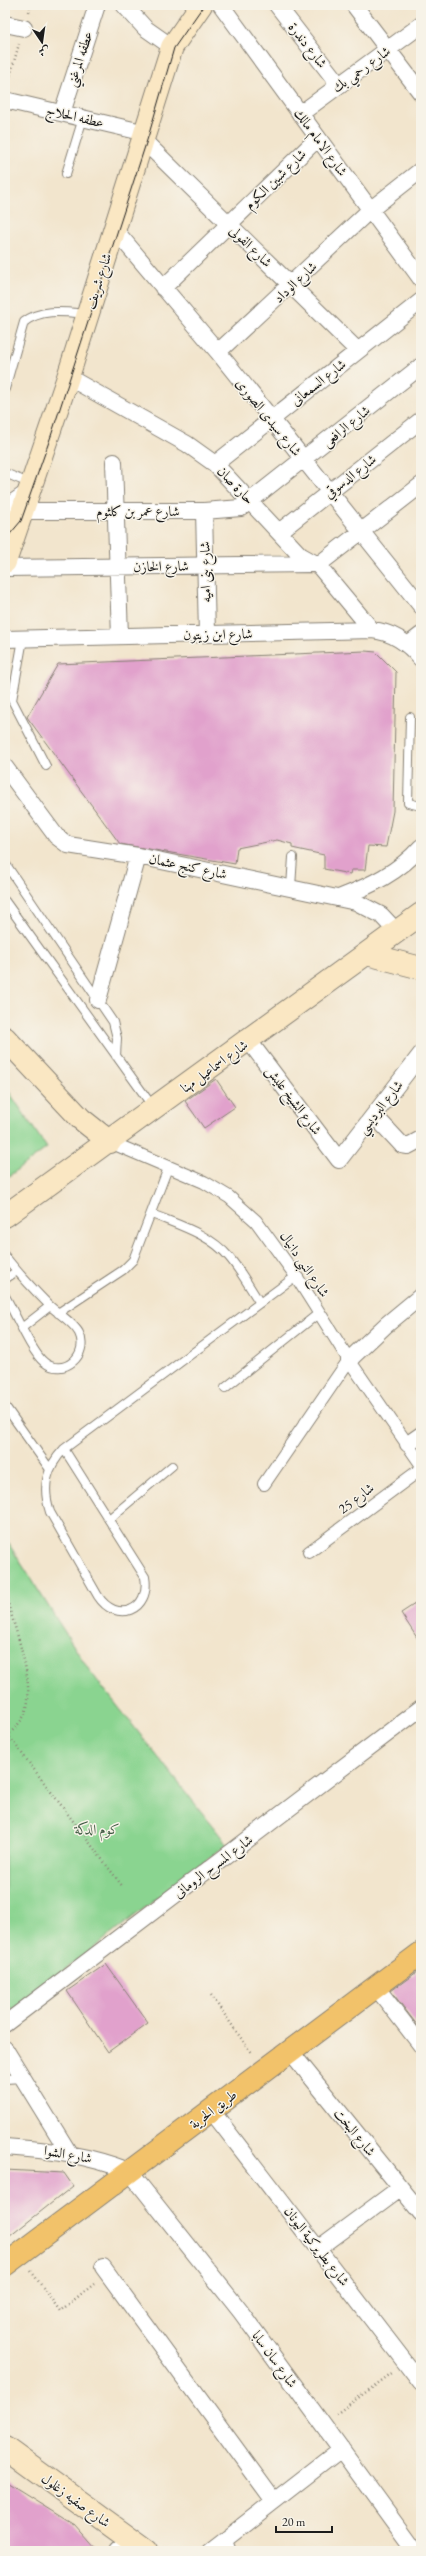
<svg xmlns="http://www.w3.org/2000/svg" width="426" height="2556" font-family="'EB Garamond',Amiri,serif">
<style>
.green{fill:#8ad490;stroke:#537856}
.building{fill:#e1a1cc}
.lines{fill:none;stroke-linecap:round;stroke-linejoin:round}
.service-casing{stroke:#878074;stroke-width:10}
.pedestrian-casing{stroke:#878074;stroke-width:14}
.minor-casing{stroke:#878074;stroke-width:18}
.secondary-casing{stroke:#878074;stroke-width:24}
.primary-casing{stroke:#878074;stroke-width:24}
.path{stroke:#878074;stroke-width:2.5;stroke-dasharray:1 3;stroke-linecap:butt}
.service{stroke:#fff;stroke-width:8}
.pedestrian{stroke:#fff;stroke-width:12}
.minor{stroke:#fff;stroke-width:16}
.secondary{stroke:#fae7c3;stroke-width:22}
.primary{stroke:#f2c26a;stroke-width:22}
.tram{stroke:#1c1c1c;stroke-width:1}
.labels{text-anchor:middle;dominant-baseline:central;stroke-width:3;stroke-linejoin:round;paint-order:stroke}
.street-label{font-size:14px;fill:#1c1c1c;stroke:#f7f3e8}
.park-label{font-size:14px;fill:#425c45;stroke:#f7f3e8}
</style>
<rect width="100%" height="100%" fill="#f7f3e8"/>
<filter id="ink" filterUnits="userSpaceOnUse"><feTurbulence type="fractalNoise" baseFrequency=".025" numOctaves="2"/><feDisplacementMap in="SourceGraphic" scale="8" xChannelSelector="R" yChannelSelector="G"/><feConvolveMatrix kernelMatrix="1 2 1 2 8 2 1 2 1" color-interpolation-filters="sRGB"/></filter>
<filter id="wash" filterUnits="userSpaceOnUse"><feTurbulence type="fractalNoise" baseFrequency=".012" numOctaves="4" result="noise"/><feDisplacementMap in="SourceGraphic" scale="16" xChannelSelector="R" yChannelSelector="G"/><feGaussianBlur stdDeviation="0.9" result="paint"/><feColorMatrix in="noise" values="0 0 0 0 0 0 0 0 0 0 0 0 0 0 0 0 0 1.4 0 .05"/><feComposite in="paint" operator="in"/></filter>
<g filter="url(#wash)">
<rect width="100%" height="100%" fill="#f2e5cd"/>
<path class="green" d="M5 1086 47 1148 5 1179Z
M5 1538 89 1670 227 1844 14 2010 5 2006Z"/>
<g id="blocks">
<path class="building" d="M365 651 376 652 396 672 393 811 386 847 368 846 365 870H351L350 874 324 869V855L292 848V844L277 840 237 848 235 864 120 844 27 717 58 664Z
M216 1079 235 1107 204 1128 185 1101Z
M421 1600V1644L401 1613Z
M106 1964 148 2023 108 2052 67 1991Z
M421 1969V2030L391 1991Z
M5 2170 64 2173 73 2186 5 2240Z
M5 2481 74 2524 98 2551H5Z"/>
</g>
</g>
<g filter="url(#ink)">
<use href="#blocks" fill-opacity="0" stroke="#878074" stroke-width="1"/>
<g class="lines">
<defs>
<path id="service" d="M66 174 83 118
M5 389 24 322C42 308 65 312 87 314
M5 473 31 484
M23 639 12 700 46 766
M410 717 408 803 421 806
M5 863 113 1022 117 1038 116 1056
M291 887 293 857
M5 901 153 1107
M152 1214C178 1225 210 1234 229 1257 241 1271 250 1288 260 1303
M5 1256C18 1273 34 1290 50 1306 59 1314 74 1323 79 1333 90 1355 63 1378 44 1362 32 1353 14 1311 5 1296
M5 1279 17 1271
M58 1313 123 1270 133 1260 168 1168
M23 1327 50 1306
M225 1388 319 1313
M5 1406 49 1468
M64 1449 145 1577C151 1611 116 1624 98 1596L50 1512C42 1487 46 1468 64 1449L296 1276
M109 1519 172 1466
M5 2079 23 2078
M227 2538 232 2551"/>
<path id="pedestrian" d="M110 1142 204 1182 229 1197 256 1221 296 1276 349 1360 421 1464
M264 1484 349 1360
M309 1552 421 1469"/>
<path id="minor" d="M124 5 145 28 172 47
M221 5 421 279
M277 5 339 85
M354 5 421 93
M5 24 24 28
M5 100 146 133
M62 113 97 5
M300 114 421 25
M144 141 358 351
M115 230 218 352 421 606
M163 288 318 138
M218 352 370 210 421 170
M68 377 187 444 215 464 300 555 318 565 372 630
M114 462 120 636
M215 464 421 301
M5 508 29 491
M22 511H204L241 508 421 366
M204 511 207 634
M279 532 421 420
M318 565 421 485
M5 568 313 564
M5 639 372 630C392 632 409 644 421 659
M408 645 421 635
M5 767 56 836 68 845 138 856 356 902 381 915 397 932
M339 898C370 886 399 872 421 847
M98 1000 138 856
M249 1041 339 1160 421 1054
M374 1115 402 1145 408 1146 421 1139
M349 1360 386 1325 421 1296
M408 1444 421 1435
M376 1987 421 2045
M5 2024 421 1708
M5 2049 69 2153
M290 2051 421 2213
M211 2110 421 2383
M5 2147C49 2150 88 2155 129 2171L241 2312 415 2551
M319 2248 400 2188
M103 2267 274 2501
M118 2551 131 2541
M210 2551 341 2449"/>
<path id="secondary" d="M5 562 68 377 172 47 201 5
M367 954 421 968
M5 1038 81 1119 110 1142
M5 1216 421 914
M5 2448 147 2551"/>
<path id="primary" d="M5 2265 421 1953"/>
</defs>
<use href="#service" class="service-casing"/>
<use href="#pedestrian" class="pedestrian-casing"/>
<use href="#minor" class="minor-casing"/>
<use href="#secondary" class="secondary-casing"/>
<use href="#primary" class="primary-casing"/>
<path class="path" d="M29 12 31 5
M8 83 19 44
M5 1593C13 1624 37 1684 25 1714 22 1721 11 1733 5 1737
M5 1731 123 1887
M211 1995 252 2054
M31 2271 60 2311 94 2284
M336 2414 392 2373"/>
<use href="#service" class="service"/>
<use href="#pedestrian" class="pedestrian"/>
<use href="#minor" class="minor"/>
<use href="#secondary" class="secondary"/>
<use href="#primary" class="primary"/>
<path class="tram" d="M5 540 21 521 51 436 149 134 174 48 204 5"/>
</g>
</g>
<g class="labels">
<g class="street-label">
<text transform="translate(308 45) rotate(52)">شارع دندرة</text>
<text transform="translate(79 59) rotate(-72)">عطفه المرغني</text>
<text transform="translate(361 69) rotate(-36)">شارع رحمي بك</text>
<text transform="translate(75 116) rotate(13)">عطفه الحلاج</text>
<text transform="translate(321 142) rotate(54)">شارع الامام مالك</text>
<text transform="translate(275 179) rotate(-44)">شارع شبين الكوم</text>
<text transform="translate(251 246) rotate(44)">شارع الفولى</text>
<text transform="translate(98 281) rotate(-72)">شارع شريف</text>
<text transform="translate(295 282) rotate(-43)">شارع الوداد</text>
<text transform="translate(318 382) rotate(-38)">شارع السمعانى</text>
<text transform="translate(269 417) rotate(51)">شارع سيدى الصورى</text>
<text transform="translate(346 426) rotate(-39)">شارع الرافعى</text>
<text transform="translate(350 476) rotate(-38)">شارع الدسوقي</text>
<text transform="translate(236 485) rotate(46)">حارة صان</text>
<text x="138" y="511">شارع عمر بن كلثوم</text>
<text transform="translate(161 566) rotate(-1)">شارع الخازن</text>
<text transform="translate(205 572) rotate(-91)">شارع بنى اميه</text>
<text transform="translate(218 634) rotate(-1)">شارع ابن زيتون</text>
<text transform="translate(188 866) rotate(12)">شارع كنج عثمان</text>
<text transform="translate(214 1066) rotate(-36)">شارع اسماعيل مهنا</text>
<text transform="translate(294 1100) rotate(53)">شارع الشيخ عليش</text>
<text transform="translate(380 1107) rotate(-52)">شارع البرديسي</text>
<text transform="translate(305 1264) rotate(56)">شارع النبى دانيال</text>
<text transform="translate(356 1498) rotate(-37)">شارع 25</text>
<text transform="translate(213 1866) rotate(-37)">شارع المسرح الرومانى</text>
<text transform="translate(213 2109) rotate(-37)">طريق الحرية</text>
<text transform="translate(355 2132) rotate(51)">شارع البخت</text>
<text transform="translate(68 2154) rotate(10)">شارع الشوا</text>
<text transform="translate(317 2246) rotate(52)">شارع بطريركية اليونان</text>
<text transform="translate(275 2359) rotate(54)">شارع سان سابا</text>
<text transform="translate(76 2500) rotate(36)">شارع صفيه زغلول</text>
</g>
<g class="park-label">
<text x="97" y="1829">كوم الدكة</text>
</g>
</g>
<rect width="426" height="2556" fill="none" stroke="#f7f3e8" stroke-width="20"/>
<g transform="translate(42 42) rotate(167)" stroke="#f7f3e8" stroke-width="3" paint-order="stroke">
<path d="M0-3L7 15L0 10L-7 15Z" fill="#1c1c1c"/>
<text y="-6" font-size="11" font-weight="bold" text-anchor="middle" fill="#1c1c1c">ش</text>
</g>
<path d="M276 2526v6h56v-6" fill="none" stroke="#1c1c1c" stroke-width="2"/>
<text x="282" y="2526" font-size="12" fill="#1c1c1c" stroke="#f7f3e8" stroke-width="3" paint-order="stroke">20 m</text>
</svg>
